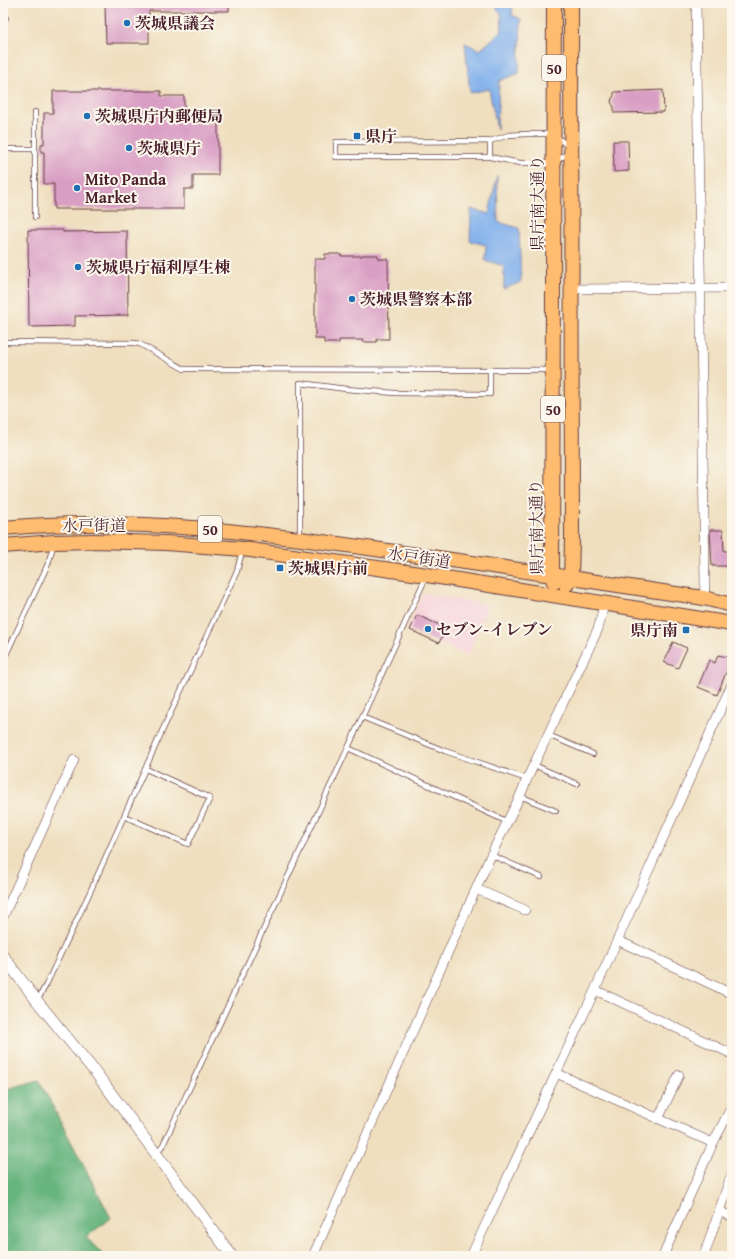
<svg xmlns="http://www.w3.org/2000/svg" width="735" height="1259" font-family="'Gentium Book Plus','Noto Serif JP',serif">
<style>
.built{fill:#f6cfd8}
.forest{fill:#66b47e;stroke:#586a54}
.water{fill:#81b0ec;stroke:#66688c}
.building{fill:#d99ec4}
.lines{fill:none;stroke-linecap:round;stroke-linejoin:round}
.service-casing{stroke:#633c41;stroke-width:6}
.minor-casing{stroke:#633c41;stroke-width:10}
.tertiary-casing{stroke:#633c41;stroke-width:12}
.primary-casing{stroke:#633c41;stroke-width:16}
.service{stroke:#fff;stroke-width:4.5}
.minor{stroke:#fff;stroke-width:9}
.tertiary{stroke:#fff;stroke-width:11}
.primary{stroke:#febc70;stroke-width:14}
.poi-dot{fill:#1f6fb2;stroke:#fbf7ec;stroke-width:1.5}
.labels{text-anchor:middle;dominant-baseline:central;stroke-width:4;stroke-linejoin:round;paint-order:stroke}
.shield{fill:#fbf7ec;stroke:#7f6065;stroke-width:1}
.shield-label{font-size:15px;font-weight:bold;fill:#4a1f2b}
.poi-label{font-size:16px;font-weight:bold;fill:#4a1f2b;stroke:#fbf7ec;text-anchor:start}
.street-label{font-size:16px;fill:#4a1f2b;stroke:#fbf7ec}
</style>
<rect width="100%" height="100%" fill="#fbf7ec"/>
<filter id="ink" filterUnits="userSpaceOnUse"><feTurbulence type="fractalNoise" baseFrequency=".025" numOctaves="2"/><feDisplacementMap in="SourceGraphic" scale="8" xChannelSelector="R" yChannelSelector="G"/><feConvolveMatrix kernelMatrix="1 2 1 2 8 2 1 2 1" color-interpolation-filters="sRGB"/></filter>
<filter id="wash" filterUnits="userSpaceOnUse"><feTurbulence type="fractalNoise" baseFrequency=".012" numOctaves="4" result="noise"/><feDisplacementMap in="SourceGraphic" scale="16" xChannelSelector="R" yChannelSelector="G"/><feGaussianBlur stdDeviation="0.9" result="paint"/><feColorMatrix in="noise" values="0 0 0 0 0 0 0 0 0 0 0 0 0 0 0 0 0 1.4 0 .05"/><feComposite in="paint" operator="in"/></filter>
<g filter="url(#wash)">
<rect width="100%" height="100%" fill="#efdfbf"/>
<path class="built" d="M423 593 488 605 468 656 407 629Z"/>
<path class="forest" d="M39 1080 111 1218 86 1237 104 1256H3V1090Z"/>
<path class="water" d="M497 3H513L512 15 521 19 519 73 499 81 497 129 489 89 470 93 465 43 480 50 502 31 501 13 497 9Z
M497 175 498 222 519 228 521 282 504 289V266L485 260 486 245 470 241 471 209 489 214Z"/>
<g id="blocks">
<path class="building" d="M105 3H229V11H149V43H106Z
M663 90 664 112 614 113V107L611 102 612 98 614 96V92Z
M53 91H161V96H184V109H192V123H218V175H193V189H184V209H54V184H44V152H41V144H44V113H53Z
M613 141H628L629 171 614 172Z
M28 230H63V232L127 231 128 315 75 316V326L29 327Z
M325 254H340L341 256H362V255H378V259H388L389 339H377V342H362L363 340H339V343H324V339H315V259H325Z
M710 530H723L724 551H732V566H712Z
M417 615 446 628 439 643 410 630Z
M673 642 687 648 678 668 664 662Z
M718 655 732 658 717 695 698 687 709 660 715 663Z"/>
</g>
</g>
<g filter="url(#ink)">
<use href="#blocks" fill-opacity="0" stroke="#633c41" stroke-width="1"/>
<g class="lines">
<defs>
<path id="service" d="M3 17 6 18
M35 112V217
M526 134H554L572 150 554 163H520L490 157H336V142L490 141 509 135Z
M490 141V157
M3 149H35
M3 342 134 343 140 344 184 369H192L551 370
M300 538V383L346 389 395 393 490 394V371
M3 661 48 564 54 543
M362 717 445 751 527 779
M548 735 593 754
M348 748 508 822
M534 765 577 784
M520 796 556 811
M124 816 188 844 210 798 146 769
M491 855 541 877
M37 1001 46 985 90 892 163 729 237 571 242 551
M156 1153 163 1145 348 748 426 577"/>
<path id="minor" d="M696 3 705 583 704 598
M572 289 732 288
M476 889 525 910
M3 917 74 760
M617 940 732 994
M595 990 732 1054
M556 1073 713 1143
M658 1119 679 1075
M719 1211 732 1217
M313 1256 491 855 520 796 527 779 598 629 601 618 604 603
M471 1256 595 990 732 684
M663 1256 713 1143 732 1106
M704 1256 732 1173"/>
<path id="tertiary" d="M3 956 37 1001 96 1073 232 1256"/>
<path id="primary" d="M3 528C134 516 265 533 395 552 498 566 601 583 704 598L732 605
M3 546 54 542 93 541 166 543 243 549 427 575 732 624
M554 582 552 575 554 3
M566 585 571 578 572 540 571 3"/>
</defs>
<use href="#service" class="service-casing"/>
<use href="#minor" class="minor-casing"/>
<use href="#tertiary" class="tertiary-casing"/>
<use href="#primary" class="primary-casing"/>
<use href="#service" class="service"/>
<use href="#minor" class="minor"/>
<use href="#tertiary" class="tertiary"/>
<use href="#primary" class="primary"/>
</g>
</g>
<g class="poi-dot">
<circle cx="127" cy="23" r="4"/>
<circle cx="87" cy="116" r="4"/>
<rect x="353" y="132" width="8" height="8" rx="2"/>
<circle cx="129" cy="148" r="4"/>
<circle cx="77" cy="188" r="4"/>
<circle cx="78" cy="267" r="4"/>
<circle cx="352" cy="299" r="4"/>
<rect x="276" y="564" width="8" height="8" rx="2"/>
<circle cx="428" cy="629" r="4"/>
<rect x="682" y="626" width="8" height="8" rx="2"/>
</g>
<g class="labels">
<g class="shield">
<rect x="542" y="55" width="24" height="26" rx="3"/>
<rect x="541" y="396" width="24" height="26" rx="3"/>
<rect x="198" y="516" width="24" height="26" rx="3"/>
</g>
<g class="shield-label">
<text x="554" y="68">50</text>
<text x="553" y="409">50</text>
<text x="210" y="529">50</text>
</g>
<g class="poi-label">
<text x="135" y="23">茨城県議会</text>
<text x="95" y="116">茨城県庁内郵便局</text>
<text x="365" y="136">県庁</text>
<text x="137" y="148">茨城県庁</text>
<text x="85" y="179">Mito Panda<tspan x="85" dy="18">Market</tspan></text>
<text x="86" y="267">茨城県庁福利厚生棟</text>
<text x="360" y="299">茨城県警察本部</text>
<text x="288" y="568">茨城県庁前</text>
<text x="436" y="629">セブン-イレブン</text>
<text x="678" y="630" text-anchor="end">県庁南</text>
</g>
<g class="street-label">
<text transform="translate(537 203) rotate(-90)">県庁南大通り</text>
<text x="94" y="525">水戸街道</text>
<text transform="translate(536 527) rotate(-91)">県庁南大通り</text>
<text transform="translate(419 557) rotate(9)">水戸街道</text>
</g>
</g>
<rect width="735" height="1259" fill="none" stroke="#fbf7ec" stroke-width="16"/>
</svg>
